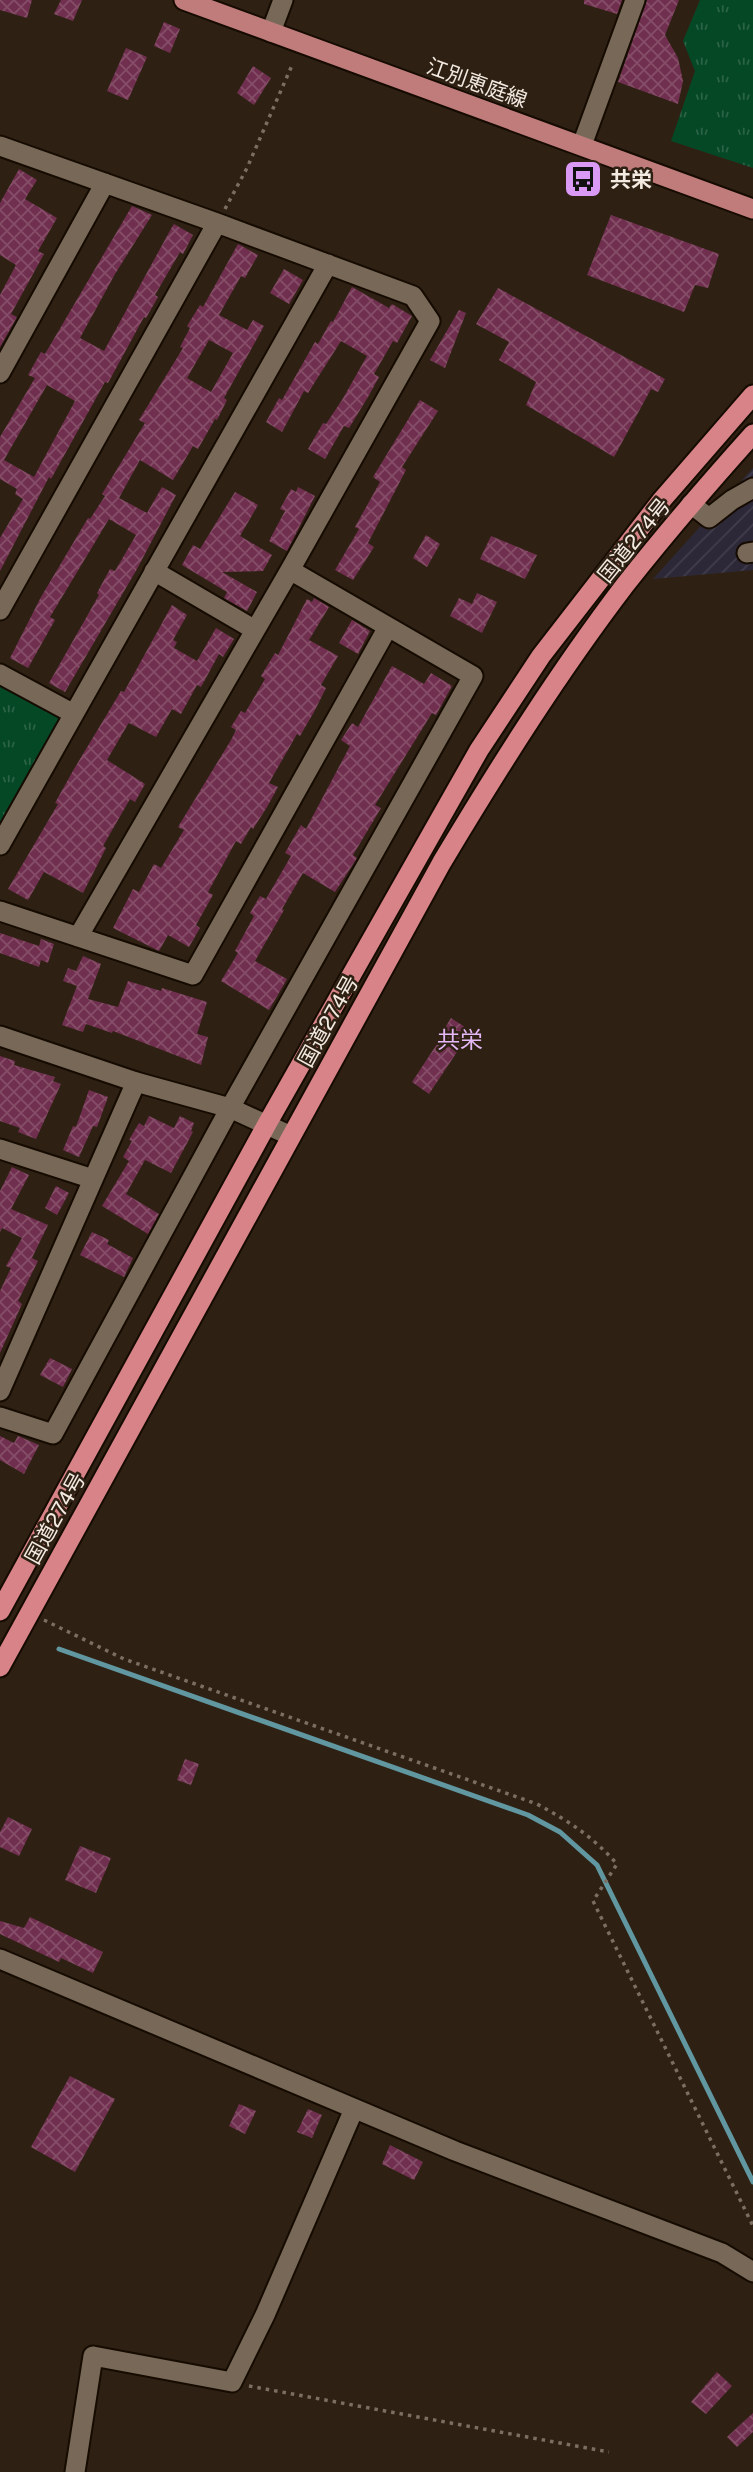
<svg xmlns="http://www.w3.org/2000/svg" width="753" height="2472" font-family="'Public Sans','Noto Sans JP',sans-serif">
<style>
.industrial{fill:url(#industrial-furrows)}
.park{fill:url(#park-tufts)}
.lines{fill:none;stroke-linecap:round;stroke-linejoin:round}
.stream{stroke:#6197a1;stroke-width:5}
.building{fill:url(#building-cross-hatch);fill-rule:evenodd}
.minor-casing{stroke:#160b01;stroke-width:23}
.tertiary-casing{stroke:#160b01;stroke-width:23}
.primary-casing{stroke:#160b01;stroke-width:23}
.trunk-casing{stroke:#160b01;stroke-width:23}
.path{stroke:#7b6f63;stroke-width:3.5;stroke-dasharray:3.5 5;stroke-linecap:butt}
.minor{stroke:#776857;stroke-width:19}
.tertiary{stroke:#776857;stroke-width:19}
.primary{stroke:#bf7c7b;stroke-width:19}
.trunk{stroke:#d78387;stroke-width:19}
.labels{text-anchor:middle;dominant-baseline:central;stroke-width:5;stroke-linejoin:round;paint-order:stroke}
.street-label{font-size:21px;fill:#f3eae1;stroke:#2e2113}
.poi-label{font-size:21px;font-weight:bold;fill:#f3eae1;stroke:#2e2113;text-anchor:start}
.neighbourhood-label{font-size:23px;fill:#e4b7f7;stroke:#2e2113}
</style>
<defs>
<pattern id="industrial-furrows" width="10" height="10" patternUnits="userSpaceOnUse" patternTransform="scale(1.75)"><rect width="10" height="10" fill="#2d2838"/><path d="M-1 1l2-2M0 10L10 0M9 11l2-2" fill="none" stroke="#423d4b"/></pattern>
<pattern id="park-tufts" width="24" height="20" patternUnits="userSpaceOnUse" patternTransform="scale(1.75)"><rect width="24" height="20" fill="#054826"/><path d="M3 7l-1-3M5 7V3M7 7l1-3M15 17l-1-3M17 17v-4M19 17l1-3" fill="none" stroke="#2a6345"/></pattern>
<pattern id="building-cross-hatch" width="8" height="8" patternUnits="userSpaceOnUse" patternTransform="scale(1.75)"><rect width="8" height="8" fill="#702f4f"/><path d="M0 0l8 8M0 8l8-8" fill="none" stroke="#854d68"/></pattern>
</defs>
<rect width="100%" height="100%" fill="#2e2113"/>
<path class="industrial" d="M753 468V570L653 579Z"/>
<path class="park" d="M700 0H753V168L671 141 695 71 683 41Z
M0 674 74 714 0 845Z"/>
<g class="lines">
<path class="stream" d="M59 1649 528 1815 560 1832 597 1865 753 2182"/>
</g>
<path class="building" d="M0 0H32L27 18 0 10Z
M61 0H82L73 21 54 14Z
M584 0H622L617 14 584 4Z
M647 0H679L665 35 678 58 683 81 678 104 618 82Z
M164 22 180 29 170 53 154 46Z
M126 48 147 57 128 100 107 91Z
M253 66 271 78 254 105 237 93Z
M19 169 37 180 25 199 57 218 38 251 44 254 11 314 17 317 0 347V295L16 265 0 255V203Z
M132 206 152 215 115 274 80 338 104 351 172 227 174 224 193 235 183 254 180 252 155 295 158 297 146 318 144 317 108 383 105 382 51 479 49 477 0 571V538L23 499 15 494 17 489 0 479V437L35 378 28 375 41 352 45 354ZM47 385 75 401 34 477 4 460Z
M611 215 719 254 708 288 695 285 684 312 587 275Z
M238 244 258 255 245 278 241 276 219 315 247 330 253 320 264 326 224 398 227 400 217 420 215 419 198 449 193 446 173 480 140 460 119 498 147 513 162 487 176 495 137 569 65 692 49 683 99 595 97 593 110 569 115 571 136 535 109 519 50 617 55 620 28 668 10 658 41 597 88 518 90 519 105 496 102 494 145 423 139 420 183 348 180 347 190 328 187 326 200 305 203 307ZM209 340 233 353 211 392 187 378Z
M284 269 303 280 289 304 270 293Z
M352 287 389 308 392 304 412 316 397 343 393 341 374 374 379 377 368 397 349 428 344 426 325 459 308 449 323 423 326 424 342 400 367 356 341 341 308 393 304 391 282 432 266 422 279 398 282 400 315 342 318 344 331 321 333 322Z
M498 288 665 379 658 392 651 389 614 457 526 405 536 382 499 360 509 342 476 324Z
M459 310 466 313 445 368 430 360Z
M420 400 438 411 402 467 406 470 368 543 374 547 353 580 335 570 359 529 355 527 380 482 373 477Z
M298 487 315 496 287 551 269 541 285 511 280 509 291 489 296 492Z
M235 492 258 505 240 536 272 555 263 571 222 572 257 592 247 611 224 598 227 592 182 565 193 545 200 549Z
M426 535 440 544 427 567 413 558Z
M491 536 537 555 525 579 480 559Z
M477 593 497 602 482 633 450 616 459 598 472 604Z
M314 598 329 607 309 640 338 656 321 685 326 688 314 712 300 736 297 734 269 783 278 787 267 807 253 829 251 827 241 844 236 841 208 892 213 895 196 925 200 928 189 947 168 935 159 951 113 928 133 889 139 892 154 864 161 868 184 830 178 827 231 740 236 730 231 727 241 711 245 713 265 679 261 676 275 653 278 655 307 599 312 602Z
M172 605 187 615 173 640 177 642 174 648 197 661 216 628 234 639 223 657 219 654 201 687 197 685 181 714 172 709 156 737 129 723 128 724 107 760 145 784 135 802 130 799 103 846 106 848 83 893 44 872 28 900 8 889 58 804 55 803 74 769 121 691 124 692Z
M352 620 370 631 358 654 339 643Z
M392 666 424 684 431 673 452 686 436 715 432 713 375 805 381 808 353 855 357 858 335 892 303 873 282 909 284 910 255 961 287 979 269 1010 221 981 238 953 235 951 254 916 250 913 260 896 266 899 291 856 285 853 301 825 306 829 350 746 341 740 352 723 358 727Z
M0 933 39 946 41 939 54 944 48 963 41 960 39 967 0 953Z
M83 956 101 964 88 999 118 1007 128 981 161 991 162 988 207 1002 197 1034 208 1037 201 1065 113 1031 112 1033 86 1024 83 1032 62 1025 77 986 63 981 68 968 76 971Z
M451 1018 471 1031 429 1094 412 1082 443 1035 441 1034Z
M0 1056 15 1061 14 1065 55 1077 53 1081 61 1084 36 1139 18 1132 20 1128 0 1121Z
M89 1090 108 1097 97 1127 93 1126 79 1157 63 1150 73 1126 76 1127Z
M149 1116 174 1128 180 1116 194 1123 191 1131 193 1132 171 1173 145 1160 126 1194 159 1214 148 1234 102 1206 129 1161 123 1157 132 1141 129 1140 139 1123 144 1126Z
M12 1167 29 1175 11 1209 48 1225 32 1258 38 1261 18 1301 22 1304 0 1353V1291L11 1268 6 1266 22 1238 2 1228 0 1232V1191Z
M56 1186 69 1193 57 1215 45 1208Z
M92 1232 109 1240 107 1244 133 1258 124 1277 80 1255Z
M50 1358 72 1369 63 1387 40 1375Z
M0 1436 14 1443 18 1436 39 1445 24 1474 0 1460Z
M185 1759 199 1764 191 1785 177 1780Z
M8 1817 32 1829 19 1856 0 1847V1832Z
M80 1846 111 1858 96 1893 65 1880Z
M30 1917 103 1952 93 1973 61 1958 59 1962 0 1934V1921L24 1928Z
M70 2076 115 2099 75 2172 31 2147Z
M239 2104 256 2111 245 2134 229 2126Z
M308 2109 322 2115 312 2138 297 2132Z
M390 2145 423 2162 414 2180 382 2164Z
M717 2372 732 2386 706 2414 691 2402Z
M753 2413V2432L737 2447 727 2437Z"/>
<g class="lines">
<defs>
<path id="minor" d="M582 145 635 0
M0 146 217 223 413 296 430 321 290 570 78 937
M0 373 105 183
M691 504 709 518 732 500 753 488
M747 553 753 552
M154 571 255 630
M0 610 217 223
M0 674 74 714
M0 845 328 264
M0 911 193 975 388 627
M0 1149 93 1179
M0 1391 136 1082
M0 1417 53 1434 230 1108 473 676 290 570
M0 1959 455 2151 722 2253 753 2272
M75 2472 93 2356 232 2382 265 2315 354 2109"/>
<path id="tertiary" d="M271 32 283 0
M0 1036 136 1082 230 1108 291 1136"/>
<path id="primary" d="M184 0 753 209"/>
<path id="trunk" d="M0 1611 267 1124 479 750 541 656 661 501 753 395
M0 1667 442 862C499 767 558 673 625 585 666 533 709 483 753 434"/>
</defs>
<use href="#minor" class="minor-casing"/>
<use href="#tertiary" class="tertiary-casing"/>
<use href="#primary" class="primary-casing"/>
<use href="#trunk" class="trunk-casing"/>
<path class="path" d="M225 209 247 168 293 63
M44 1620 124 1659 537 1804C570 1822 592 1836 617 1864L593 1901 753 2226
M249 2386 609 2452"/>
<use href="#minor" class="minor"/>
<use href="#tertiary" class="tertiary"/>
<use href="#primary" class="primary"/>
<use href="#trunk" class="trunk"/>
</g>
<defs>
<symbol id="bus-square" viewBox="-11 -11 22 22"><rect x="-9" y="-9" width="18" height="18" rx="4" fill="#db99f6" stroke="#2e2113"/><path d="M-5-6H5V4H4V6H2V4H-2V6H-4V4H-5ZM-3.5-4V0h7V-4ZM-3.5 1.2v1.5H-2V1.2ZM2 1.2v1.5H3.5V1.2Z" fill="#111"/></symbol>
</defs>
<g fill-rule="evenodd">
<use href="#bus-square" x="561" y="157" width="44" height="44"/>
</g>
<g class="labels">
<g class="street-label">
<text transform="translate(477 83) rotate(20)">江別恵庭線</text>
<text transform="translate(634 540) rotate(-51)">国道274号</text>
<text transform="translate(328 1021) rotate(-61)">国道274号</text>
<text transform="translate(55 1518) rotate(-61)">国道274号</text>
</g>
<g class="poi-label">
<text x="610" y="179">共栄</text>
</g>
<g class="neighbourhood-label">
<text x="460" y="1039">共栄</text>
</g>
</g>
</svg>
